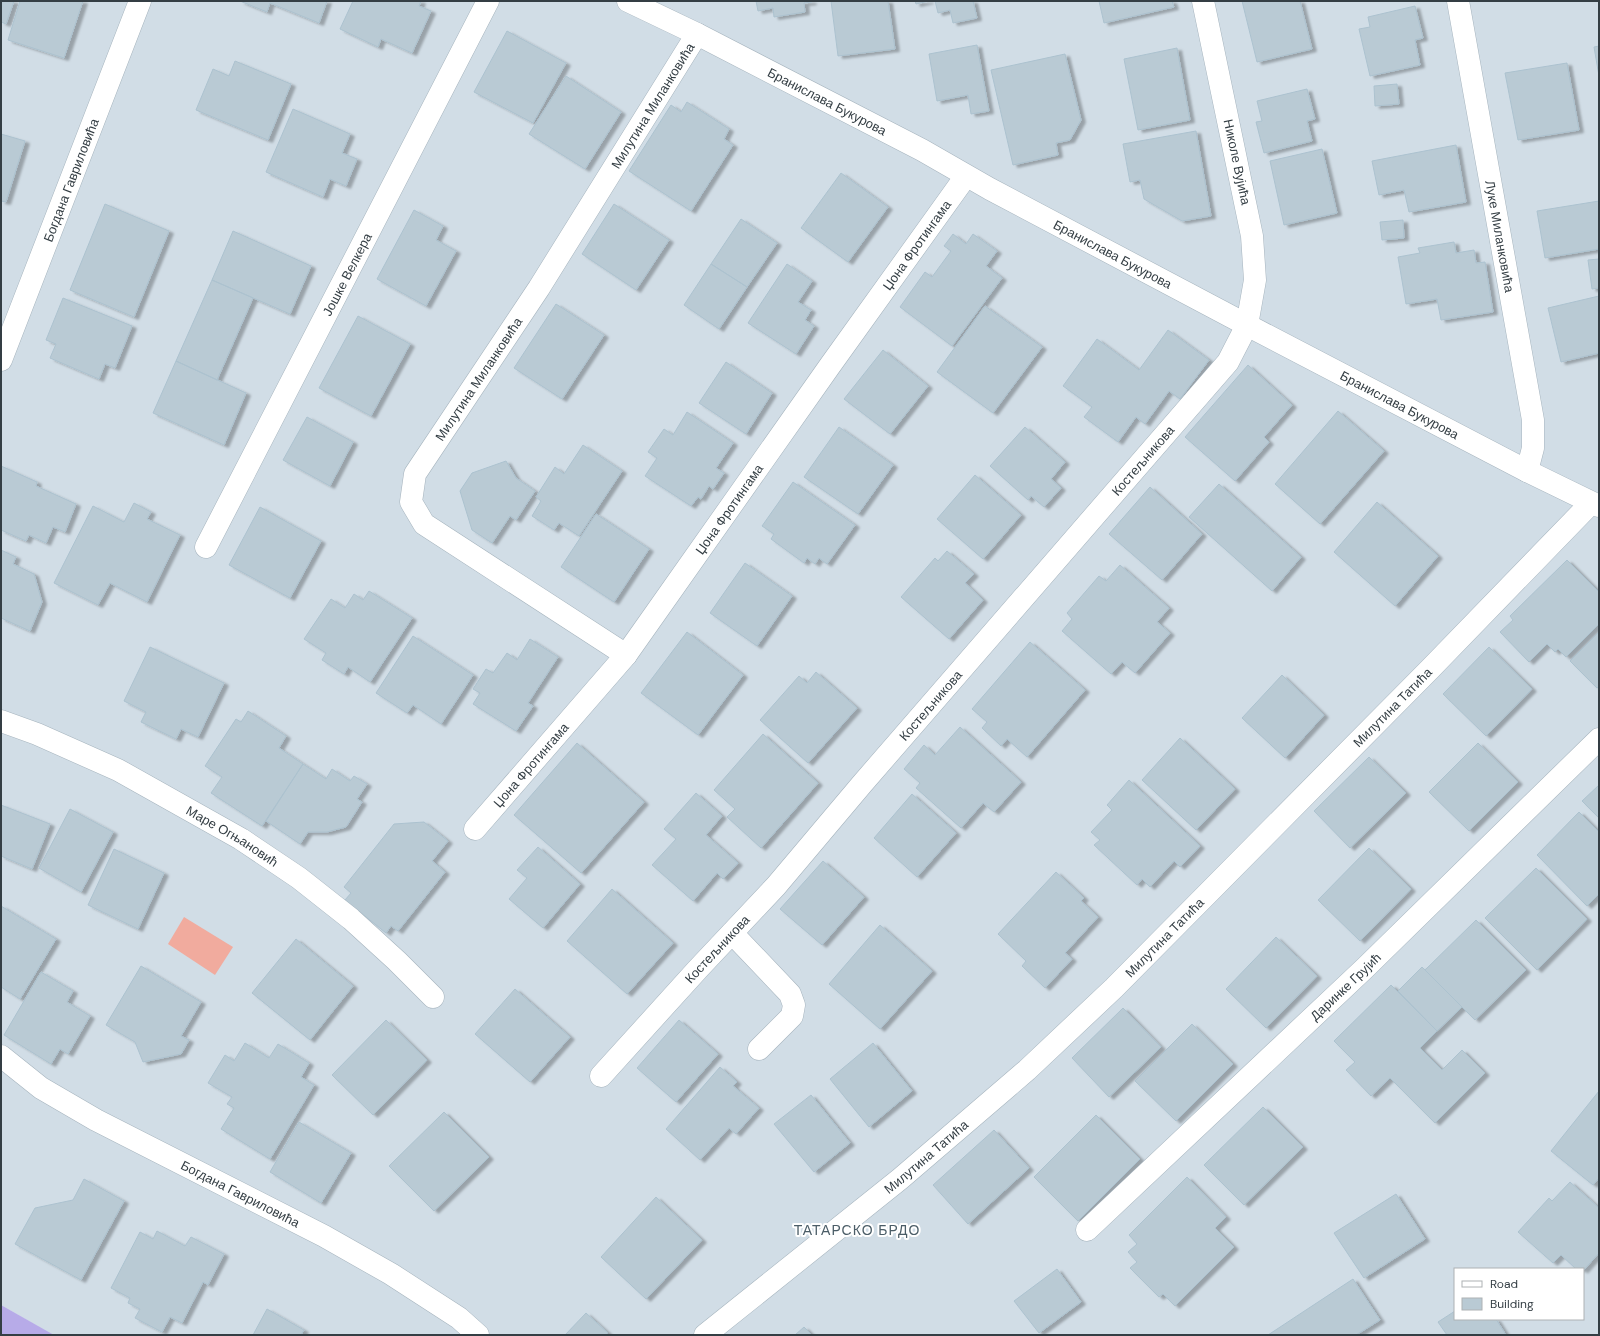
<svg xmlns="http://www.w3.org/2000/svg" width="1600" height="1336" font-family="'DM Sans',sans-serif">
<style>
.residential{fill:#d1dde6;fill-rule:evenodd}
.green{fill:#b7abe8}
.water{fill:#f1ab9e}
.building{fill:#b9cad4;stroke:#acc2cf;filter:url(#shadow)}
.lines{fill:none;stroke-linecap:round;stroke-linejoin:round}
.minor-casing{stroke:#a6b4be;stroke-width:23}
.minor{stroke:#fff;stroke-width:22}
.labels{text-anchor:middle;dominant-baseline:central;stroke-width:4;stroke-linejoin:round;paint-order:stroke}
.street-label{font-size:13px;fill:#343e44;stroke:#fff}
.neighbourhood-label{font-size:14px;letter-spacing:1px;fill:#4b5d67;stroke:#fff}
</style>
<defs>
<filter id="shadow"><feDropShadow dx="4.5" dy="2.5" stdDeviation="1" flood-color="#0004"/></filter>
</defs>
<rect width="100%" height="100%" fill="#e4ecf2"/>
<path class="residential" d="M1 1H1599V1335H53L1 1305ZM1455 1269H1583V1319H1455Z"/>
<path class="green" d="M1 1305 54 1335H1Z"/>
<path class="water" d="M184 917 233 947 215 975 168 944Z"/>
<path class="building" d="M1 1H14L6 24 1 22Z
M20 1H83L64 58 8 40Z
M240 1H327L319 23 270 3 267 12Z
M353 1H421L419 6 431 11 412 53 381 39 378 47 340 29Z
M756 1H812V2L804 3 805 12 774 17 773 8 758 11Z
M831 1H888L895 49 838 56Z
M915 1H929L916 4Z
M935 1H973L977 18 953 23 950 10 938 13Z
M1099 1H1172L1174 7 1104 23Z
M1242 1H1300L1312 49 1257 62Z
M1415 6 1423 38 1415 40 1420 65 1370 76 1359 29 1370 27 1368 17Z
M507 31 566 63 533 123 474 92Z
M977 45 989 111 971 114 968 95 937 101 929 54Z
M1599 46V76L1594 47Z
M1177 48 1190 120 1138 130 1124 59Z
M1065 54 1081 120 1070 140 1056 143 1058 155 1013 165 991 70Z
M235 61 291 84 268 140 196 110 213 69 229 76Z
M1567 63 1579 130 1518 140 1505 73Z
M566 76 621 112 585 169 529 134Z
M1397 84 1399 104 1375 106 1374 86Z
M1307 89 1315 119 1307 121 1312 141 1264 153 1256 122 1262 121 1257 101Z
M687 102 729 129 724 139 733 145 691 211 629 171 671 105 681 112Z
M293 109 350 134 342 153 357 159 346 186 330 179 323 197 266 172Z
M1196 131 1211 216 1182 221 1144 199 1140 180 1130 182 1123 144Z
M1 134 25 141 6 202 1 201Z
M1456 145 1466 202 1409 212 1404 190 1379 195 1372 161Z
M1322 149 1337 213 1284 225 1270 161Z
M841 173 888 207 848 262 801 228Z
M1599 201V249L1545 258 1537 211Z
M105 204 169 231 134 317 70 290Z
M614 204 669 240 636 290 582 254Z
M414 210 443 226 436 240 456 251 426 306 377 279Z
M741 219 777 243 747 287 711 264Z
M1403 220 1404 238 1382 240 1380 222Z
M233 231 311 266 290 314 212 280Z
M953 234 966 244 973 234 997 251 986 266 1002 278 952 346 900 307 925 272 932 277 951 251 944 246Z
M1454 242 1456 253 1474 250 1476 263 1485 262 1493 312 1441 320 1437 299 1406 304 1398 257 1420 253 1418 248Z
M1599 259V288L1592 289 1588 260Z
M711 264 747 287 719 329 684 305Z
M787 264 812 281 798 302 811 310 805 320 814 326 796 354 748 323Z
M212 280 253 298 217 380 176 361Z
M1599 296V353L1561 362 1548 308Z
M63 298 132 326 115 368 105 364 99 379 50 358 56 344 46 340Z
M556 304 604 335 562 399 514 368Z
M985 306 1042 347 993 413 937 372Z
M358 316 410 344 371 416 319 388Z
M1168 330 1209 360 1180 399 1169 391 1145 424 1136 417 1118 442 1084 417 1092 407 1063 386 1097 339 1139 370Z
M883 350 928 386 890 434 844 399Z
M176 361 246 393 224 445 153 413Z
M726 362 772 393 746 434 699 403Z
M1248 365 1292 405 1264 437 1269 442 1235 481 1185 437Z
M1338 411 1384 451 1320 524 1275 484Z
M687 412 733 443 716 468 724 473 713 489 709 486 701 499 698 497 691 506 645 476 657 458 648 452 664 429 673 435Z
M307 417 353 442 330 486 283 460Z
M839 427 893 465 858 514 804 477Z
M1025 427 1065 462 1051 479 1061 488 1044 507 1031 496 1028 500 990 466Z
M583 445 622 471 579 536 559 523 554 530 532 516 541 501 536 497 555 467 564 474Z
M506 461 516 478 535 491 516 520 510 516 492 543 472 530 460 491 472 473Z
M1 466 37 482 36 486 76 504 65 532 53 527 46 543 29 535 26 541 1 530Z
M975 475 1021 515 983 559 937 519Z
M793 482 855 525 827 564 819 558 815 564 807 558 804 563 771 539 774 534 762 526Z
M1219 484 1301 557 1272 591 1189 517Z
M1150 487 1202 534 1162 580 1109 534Z
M1377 502 1438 556 1395 606 1334 552Z
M134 503 151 512 147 519 180 535 147 602 110 583 98 605 54 583 93 506 124 522Z
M260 507 321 541 290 598 229 565Z
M596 514 649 549 614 602 561 567Z
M1 550 16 557 13 564 34 574 42 602 30 631 1 618Z
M947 551 974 574 965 583 983 600 949 639 901 597 935 558 938 561Z
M1567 560 1599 592V624L1566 657 1558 649 1555 652 1547 644 1529 662 1500 632 1513 620 1510 616Z
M745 563 792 596 757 646 710 613Z
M1120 565 1169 608 1157 622 1170 633 1135 673 1122 662 1111 674 1062 631 1072 619 1067 613 1099 576 1106 581Z
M369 591 412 618 370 682 348 667 344 674 322 660 326 653 304 639 331 599 345 608 354 594 363 600Z
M687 632 743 675 698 735 641 693Z
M1599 632V686L1597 688 1570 661Z
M413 636 473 675 441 724 413 705 407 713 376 693Z
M530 639 558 657 528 703 533 706 516 731 473 704 480 693 473 689 486 669 493 673 507 653 517 660Z
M1030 642 1085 690 1027 757 1007 739 1001 746 982 728 987 722 972 709Z
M150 647 224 683 198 737 181 729 176 739 141 722 146 712 124 701Z
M1489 647 1532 689 1486 736 1443 694Z
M816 672 857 708 808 763 760 720 799 676 807 683Z
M1282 675 1324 715 1285 758 1242 718Z
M248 711 286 736 279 748 303 764 262 826 211 793 222 777 205 766 236 719 241 722Z
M960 727 1021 782 994 812 983 803 961 828 916 788 920 783 904 769 924 745 935 755Z
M763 734 818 783 761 848 727 817 735 809 714 790Z
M1180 738 1235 789 1196 830 1142 780Z
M577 743 644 802 581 873 514 815Z
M1478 743 1518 782 1469 831 1429 792Z
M1369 757 1406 793 1350 848 1314 811Z
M303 764 326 779 332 769 350 781 354 776 367 784 357 799 362 802 346 827 327 832H308L300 844 266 821Z
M1129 780 1200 846 1180 867 1174 861 1150 887 1142 879 1137 885 1094 845 1100 840 1091 832 1112 810 1107 805Z
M1599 785V818L1582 801Z
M696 793 722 816 706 835 738 863 723 879 717 873 693 901 652 865 676 839 664 829Z
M912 794 956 833 917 877 874 838Z
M1 805 50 824 32 869 1 856Z
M70 809 113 832 81 892 39 868Z
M1579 812 1599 832V894L1587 906 1537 855Z
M424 822 448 841 432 861 445 872 398 931 391 926 386 933 345 900 351 893 344 887 394 824Z
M538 847 580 884 543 928 509 899 527 878 517 870Z
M1369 848 1411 889 1360 941 1318 900Z
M114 849 164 873 138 929 88 905Z
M823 861 864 897 822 945 780 909Z
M1536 868 1587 919 1537 970 1485 918Z
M1056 872 1084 898 1081 901 1098 917 1065 953 1072 959 1045 988 1022 966 1026 961 998 934Z
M612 889 673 943 627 994 567 941Z
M1 906 56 939 20 999 1 987Z
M1476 920 1526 970 1475 1020 1425 970Z
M880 925 932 971 880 1029 829 984Z
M1276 937 1317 976 1266 1028 1226 989Z
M296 939 353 986 310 1040 252 993Z
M141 966 201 1002 181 1036 189 1040 181 1054 143 1062 135 1042 106 1025Z
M1422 967 1462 1007 1437 1031 1398 991Z
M41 972 73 991 67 1002 90 1016 68 1054 60 1049 51 1064 4 1035Z
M1391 985 1437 1031 1420 1048 1442 1070 1462 1050 1485 1073 1435 1123 1390 1078 1371 1096 1346 1070 1355 1062 1334 1041Z
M515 989 570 1037 530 1082 475 1034Z
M1123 1008 1161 1047 1109 1097 1072 1058Z
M386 1020 427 1060 373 1115 332 1075Z
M679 1020 718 1054 676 1102 637 1068Z
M1192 1024 1233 1064 1176 1121 1135 1081Z
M245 1043 269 1058 278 1044 309 1063 301 1077 314 1085 270 1159 221 1129 234 1108 227 1104 232 1097 208 1083 225 1055 234 1061Z
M873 1043 912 1091 869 1127 830 1079Z
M720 1067 737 1082 733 1086 759 1108 736 1134 729 1128 700 1160 666 1129Z
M1599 1091V1178L1593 1185 1551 1151Z
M811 1095 850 1143 814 1172 774 1124Z
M1263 1107 1303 1147 1244 1205 1204 1165Z
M444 1112 489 1157 434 1211 389 1166Z
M1096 1115 1140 1159 1078 1221 1034 1177Z
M299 1122 351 1153 321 1203 270 1172Z
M994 1130 1029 1168 968 1224 933 1185Z
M1187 1177 1226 1217 1215 1228 1234 1247 1175 1306 1163 1294 1159 1297 1130 1268 1137 1262 1128 1252 1137 1244 1129 1235Z
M84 1179 124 1201 81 1280 15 1244 35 1208 73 1200Z
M1570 1182 1599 1208V1253L1583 1271V1269H1576L1561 1255 1553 1263 1518 1232 1549 1198 1552 1201Z
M1396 1194 1425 1239 1364 1278 1334 1233Z
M656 1197 702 1240 646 1299 601 1257Z
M157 1231 185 1246 191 1237 224 1254 208 1285 203 1282 182 1323 170 1317 162 1332 135 1318 140 1309 128 1303 130 1298 111 1288 140 1232 153 1239Z
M1057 1269 1081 1302 1039 1333 1014 1301Z
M1353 1279 1380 1320 1356 1335H1268Z
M267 1309 304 1330 301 1335H253Z
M1455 1311V1319H1496L1506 1335H1447L1438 1322Z
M586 1313 608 1333 606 1335H565Z
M804 1327 812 1335H795Z"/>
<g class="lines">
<defs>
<g id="minor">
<path id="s1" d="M628 1 697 34 922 150 990 189 1247 325 1527 471 1599 506"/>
<path id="s2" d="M1458 1 1533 420V448L1527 471"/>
<path id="s3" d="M1 360 140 1"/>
<path id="s4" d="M206 547 488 1"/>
<path id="s5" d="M626 655 424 524 411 502 415 474 539 288 697 34"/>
<path id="s6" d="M1 721 37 734 118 770 241 839 299 878 351 919 397 961 433 997"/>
<path id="s7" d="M475 829 626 655 829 367 966 176"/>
<path d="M732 933 790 994 794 1005 792 1016 759 1049"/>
<path id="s8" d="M1 1056 41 1088 96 1120 324 1236 391 1274 459 1318 478 1335"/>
<path id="s9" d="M601 1076 697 970 776 886 862 784 1228 362 1247 325 1255 280 1252 236 1203 1"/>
<path id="s10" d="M1087 1230 1365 968 1599 739"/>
<path id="s11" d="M705 1335 900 1179 1027 1070 1114 988 1431 668 1591 503"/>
</g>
</defs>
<use href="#minor" class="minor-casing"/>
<use href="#minor" class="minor"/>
</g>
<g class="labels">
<g class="street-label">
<text stroke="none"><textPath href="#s1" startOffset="223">Бранислава Букурова</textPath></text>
<text stroke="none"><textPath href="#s5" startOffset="733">Милутина Миланковића</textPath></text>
<text transform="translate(1237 162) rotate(78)">Николе Вујића</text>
<text stroke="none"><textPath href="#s3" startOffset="193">Богдана Гавриловића</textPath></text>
<text stroke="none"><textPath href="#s2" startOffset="239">Луке Миланковића</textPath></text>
<text stroke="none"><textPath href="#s7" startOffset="733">Џона Фротингама</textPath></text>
<text stroke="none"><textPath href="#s1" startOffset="547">Бранислава Букурова</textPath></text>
<text stroke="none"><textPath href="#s4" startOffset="307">Јошке Велкера</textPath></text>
<text stroke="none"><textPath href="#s5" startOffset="409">Милутина Миланковића</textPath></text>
<text stroke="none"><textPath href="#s1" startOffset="871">Бранислава Букурова</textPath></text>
<text stroke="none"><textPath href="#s9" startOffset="820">Костељникова</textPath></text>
<text stroke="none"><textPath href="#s7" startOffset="409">Џона Фротингама</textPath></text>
<text stroke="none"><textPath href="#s9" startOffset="496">Костељникова</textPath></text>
<text stroke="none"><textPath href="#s11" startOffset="932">Милутина Татића</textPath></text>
<text stroke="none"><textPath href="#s7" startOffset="85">Џона Фротингама</textPath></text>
<text stroke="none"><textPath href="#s6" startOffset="259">Маре Огњановић</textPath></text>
<text stroke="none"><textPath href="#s11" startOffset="608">Милутина Татића</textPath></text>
<text stroke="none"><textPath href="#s9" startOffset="172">Костељникова</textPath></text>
<text stroke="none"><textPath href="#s10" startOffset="355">Даринке Грујић</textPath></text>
<text stroke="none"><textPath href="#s11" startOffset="284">Милутина Татића</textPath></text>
<text stroke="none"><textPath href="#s8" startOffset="277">Богдана Гавриловића</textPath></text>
</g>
<g class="neighbourhood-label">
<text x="857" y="1230">ТАТАРСКО БРДО</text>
</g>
</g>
<rect width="1600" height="1336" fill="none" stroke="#343e44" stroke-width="4"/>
<rect x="1454" y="1268" width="130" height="52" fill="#ffffff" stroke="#aeb2b4"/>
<rect x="1462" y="1281" width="20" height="6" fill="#ffffff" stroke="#aeb2b4"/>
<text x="1490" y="1288" font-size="12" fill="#343e44">Road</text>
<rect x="1462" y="1298" width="20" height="12" fill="#b9cad4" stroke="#aeb2b4"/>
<text x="1490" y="1308" font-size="12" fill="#343e44">Building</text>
</svg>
